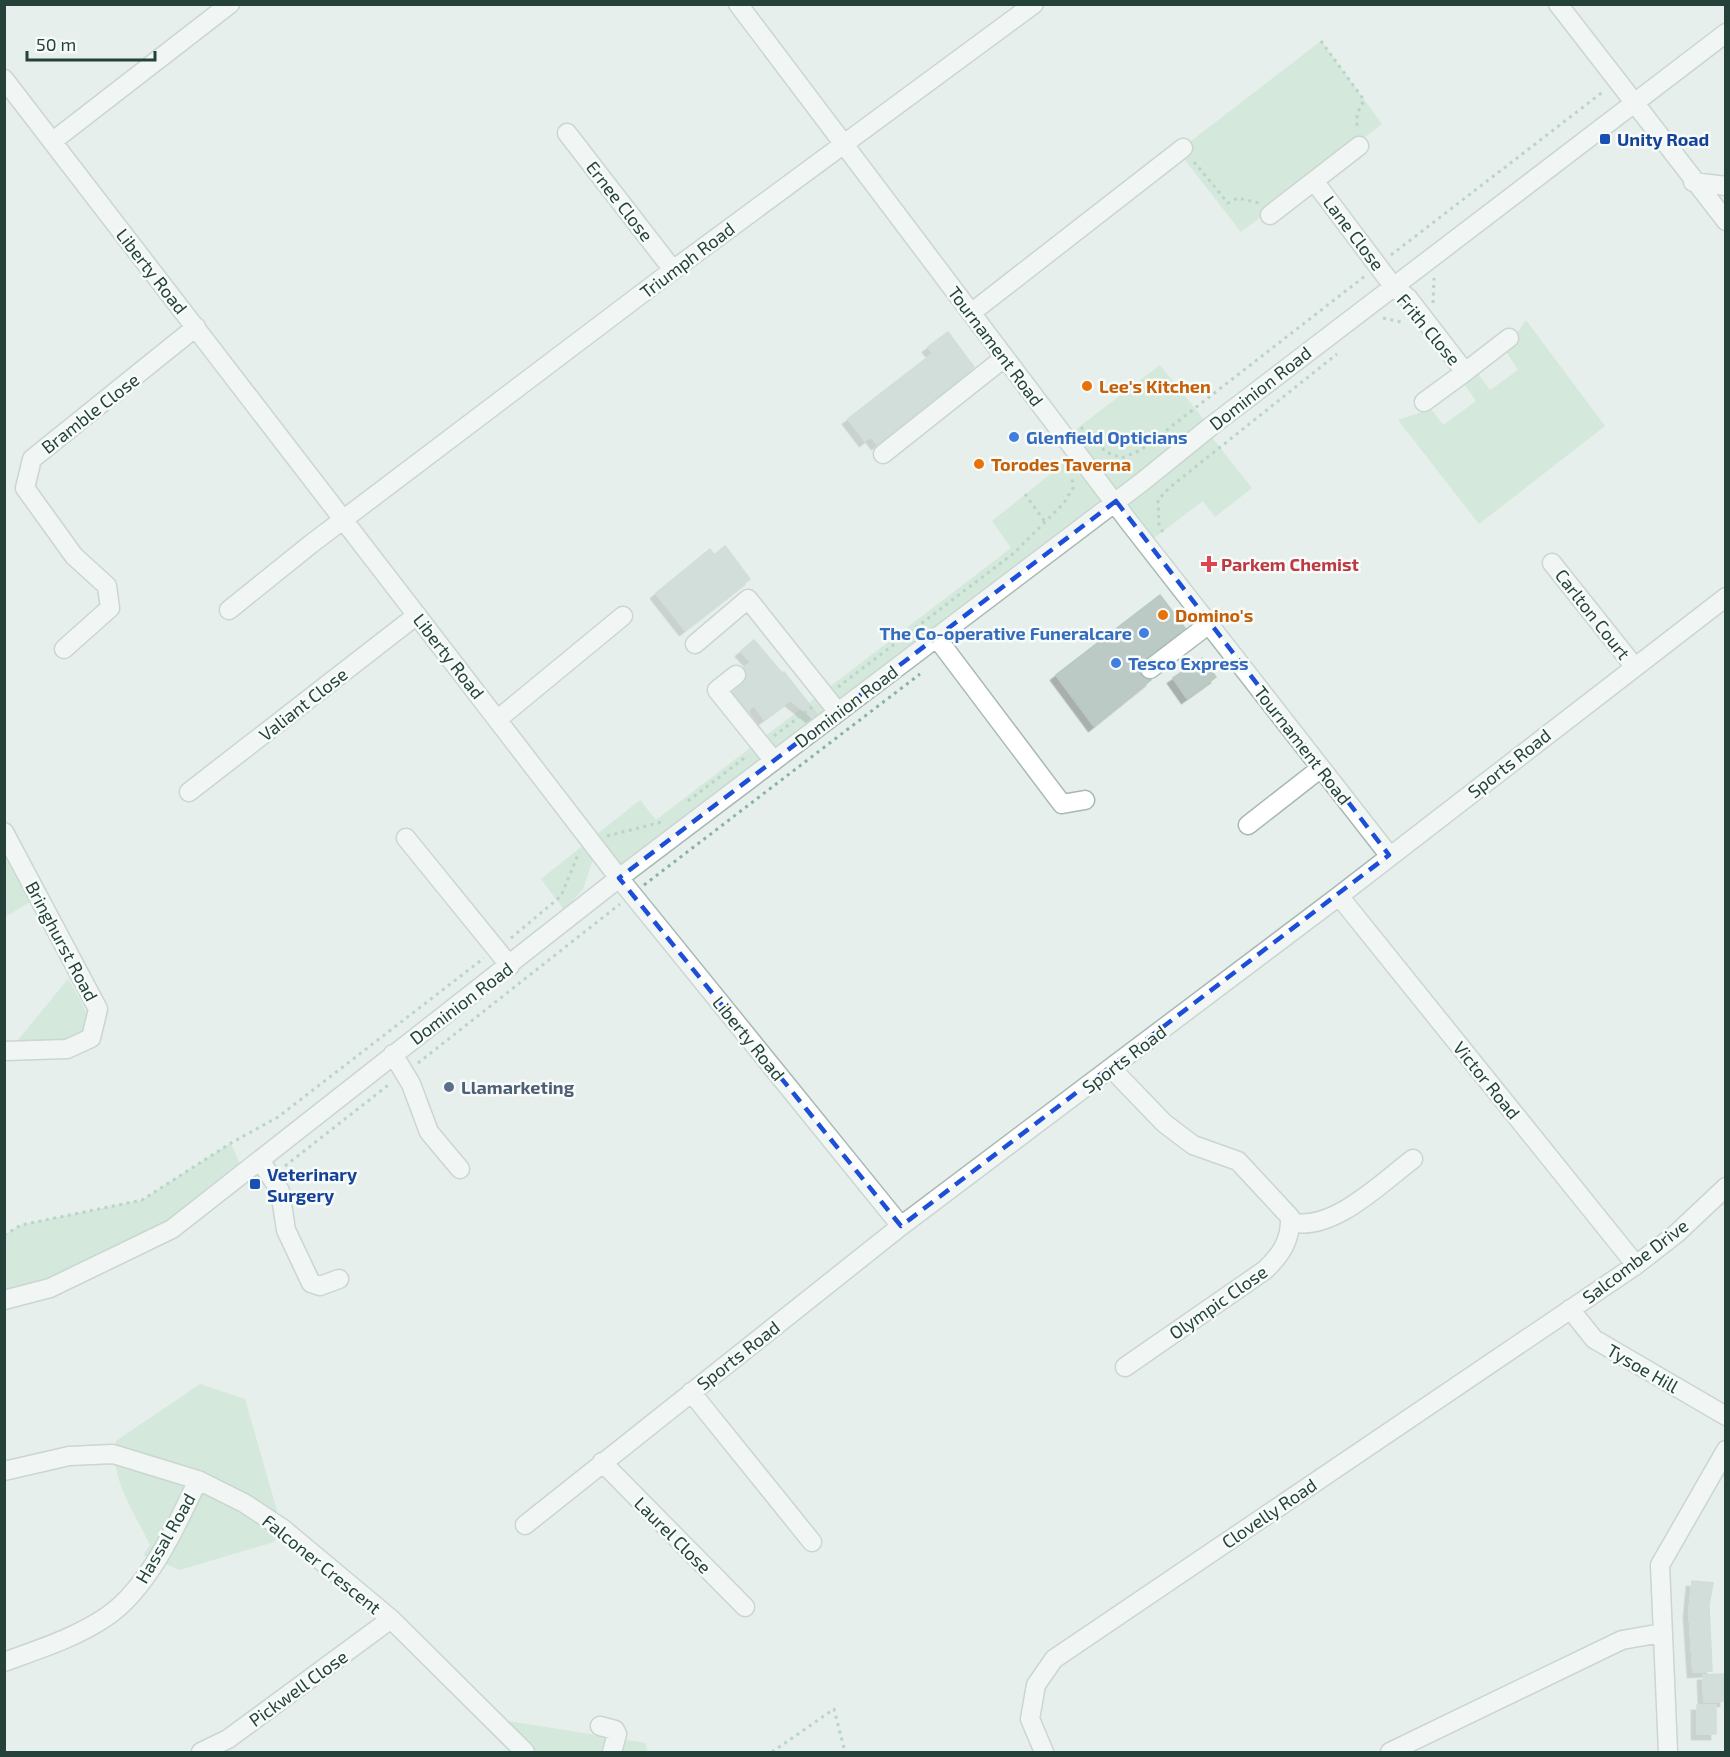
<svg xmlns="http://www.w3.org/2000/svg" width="1730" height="1757" font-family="'Exo 2',sans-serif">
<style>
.green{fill:#bfe0c8}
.building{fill:#bbcac4;stroke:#b8c9c2;stroke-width:1.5;filter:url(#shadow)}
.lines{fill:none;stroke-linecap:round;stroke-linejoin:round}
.minor-casing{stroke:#a8b8b2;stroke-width:21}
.path{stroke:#86b3a5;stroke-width:3;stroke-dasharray:3 4.5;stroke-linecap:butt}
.minor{stroke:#fff;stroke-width:18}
.marked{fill:none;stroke:#1d4ed8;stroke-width:4.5;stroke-dasharray:12 8;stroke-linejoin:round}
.transit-dot{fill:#1a4fb4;stroke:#f7fbf9;stroke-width:2}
.food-dot{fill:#e8710a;stroke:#f7fbf9;stroke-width:2}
.shop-dot{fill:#3f7fe0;stroke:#f7fbf9;stroke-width:2}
.health-dot{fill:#e0444e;stroke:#f7fbf9;stroke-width:2}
.service-dot{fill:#5c6f8a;stroke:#f7fbf9;stroke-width:2}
.labels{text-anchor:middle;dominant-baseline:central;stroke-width:5;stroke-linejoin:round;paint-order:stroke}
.transit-label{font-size:18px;font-weight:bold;fill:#164399;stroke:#f7fbf9;text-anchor:start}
.street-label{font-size:18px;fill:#24423a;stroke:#f7fbf9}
.food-label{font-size:18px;font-weight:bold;fill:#c56008;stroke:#f7fbf9;text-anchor:start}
.shop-label{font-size:18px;font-weight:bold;fill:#366cbe;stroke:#f7fbf9;text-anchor:start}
.health-label{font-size:18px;font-weight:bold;fill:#be3a42;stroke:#f7fbf9;text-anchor:start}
.service-label{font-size:18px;font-weight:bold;fill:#4e5e75;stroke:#f7fbf9;text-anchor:start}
</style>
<defs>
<filter id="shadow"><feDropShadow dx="-5.5" dy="5.5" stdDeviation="0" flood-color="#0004"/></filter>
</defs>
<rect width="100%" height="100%" fill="#e6efeb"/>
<path class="green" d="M1321 41 1382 124 1241 232 1178 151Z
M1526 320 1605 426 1479 524 1398 420 1431 409 1443 425 1476 401 1462 381 1476 371 1490 390 1518 370 1507 353 1509 345Z
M1160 365 1210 427 1206 430 1252 488 1215 517 1203 501 1146 544 1116 501 619 878 595 854 583 889 564 910 541 879 640 800 656 820 1011 548 992 521 1078 452 1066 437Z
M5 848 32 901 5 917Z
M68 979C74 990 86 1006 87 1018 90 1046 34 1041 17 1041Z
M231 1143 244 1174 172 1229 5 1300V1235L21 1225 142 1200Z
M200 1384 245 1399 282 1528 274 1542 180 1570 143 1555 150 1545C135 1513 109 1478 116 1441Z
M490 1718 646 1743 647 1752H525Z"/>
<path class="building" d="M948 332 974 367 877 444 871 436 865 441 848 419 933 353 928 347Z
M725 546 750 579 685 630 656 593 710 549 714 555Z
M1160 595 1185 628 1140 664 1141 675 1151 680 1094 726 1056 675Z
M754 640 782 673 784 672 817 714 812 717 790 700 764 719 754 705 748 711 733 692 745 682 747 674 744 668 751 662 741 651Z
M1202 658 1216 677 1187 698 1173 678Z
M1692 1581 1713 1583 1709 1605 1712 1671 1693 1672 1689 1612Z
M1725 1674V1701L1704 1702 1703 1675Z
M1697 1705H1716V1734H1697Z"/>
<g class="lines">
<defs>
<path id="minor" d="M738 4 1129 522 1389 855
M1558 4 1726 221
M4 79 619 878 901 1226
M567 133 673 270
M53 141 230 4
M1314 181 1393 286 1408 298 1465 372 1509 338
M1693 182 1726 186
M1270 215 1359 146
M971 313 1183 148
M1424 402 1465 372
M883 454 1004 358
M1552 563 1634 666
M229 610 311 544 673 270 1034 4
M936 637 1062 804 1085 800
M695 644 748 599 838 712
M64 649 110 608 107 586 74 556 25 488 32 459 196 327
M1150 669 1209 624
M736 675 717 690 774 761
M498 719 623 616
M189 792 417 615
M1248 825 1321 768
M4 832 98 1009 91 1038 67 1049 4 1051
M406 838 510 966
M1339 896 1636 1265
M393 1054 411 1084 429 1132 460 1169
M1112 1069 1164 1123 1193 1145 1238 1161 1290 1217C1291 1240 1281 1255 1265 1270L1125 1367
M260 1160 280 1191 286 1230 311 1283 320 1286 339 1279
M1290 1222C1332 1233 1381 1183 1413 1159
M4 1300 50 1288 172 1229 619 878 1142 482 1210 427 1726 33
M1570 1309 1594 1339 1726 1416
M691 1392 812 1542
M602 1462 745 1607
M4 1471 69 1456 113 1454 198 1480 244 1503 282 1528 391 1619 525 1752
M525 1525 901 1226 1339 896 1726 597
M4 1662C39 1649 75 1638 106 1617 148 1589 177 1525 198 1480
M600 1726 615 1730 617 1734 612 1752
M201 1752 228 1739 391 1619
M1044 1752 1030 1719 1036 1685 1054 1659 1636 1265 1676 1234 1726 1187
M1390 1752 1622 1640 1662 1633
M1668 1752 1660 1565 1726 1450"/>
</defs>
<use href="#minor" class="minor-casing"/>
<path class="path" d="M1321 41 1364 100 1357 114V129
M1194 162 1228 203 1238 198 1259 203
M1391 255 1604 91
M1433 303 1434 278
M1383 318 1405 323
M1081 427 1106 452 1122 458 1141 450 1365 276
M1025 494 1045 522
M1163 532 1159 525 1158 500 1169 488 1337 354
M838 687 1014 553 1064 503 1073 488 1072 477
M774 736 812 707
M688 801 747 756
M607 836 662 822
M644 885 920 674
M511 938 561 896 579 852
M418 1063 620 904
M285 1166 391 1083
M4 1235 21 1225 142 1200 231 1143 278 1117 484 958
M772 1752 834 1709 845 1752"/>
<use href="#minor" class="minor"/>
</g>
<path d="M0 0H1730V1757H0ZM1116 501 1389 855 901 1226 619 878Z" fill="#e6efeb" fill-opacity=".55" fill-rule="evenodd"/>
<path class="marked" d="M1116 501 1389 855 901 1226 619 878Z"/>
<g class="transit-dot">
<rect x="1599" y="133" width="12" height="12" rx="3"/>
<rect x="249" y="1178" width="12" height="12" rx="3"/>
</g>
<g class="food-dot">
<circle cx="1087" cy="386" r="6"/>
<circle cx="979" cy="464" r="6"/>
<circle cx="1163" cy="615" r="6"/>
</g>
<g class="shop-dot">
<circle cx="1014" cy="437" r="6"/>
<circle cx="1144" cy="633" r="6"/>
<circle cx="1116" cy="663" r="6"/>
</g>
<path class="health-dot" d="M1206 555h6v6h6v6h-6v6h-6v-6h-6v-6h6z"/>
<circle class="service-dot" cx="449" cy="1087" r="6"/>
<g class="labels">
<g class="transit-label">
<text x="1617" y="139">Unity Road</text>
<text x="267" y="1174">Veterinary<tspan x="267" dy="21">Surgery</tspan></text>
</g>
<g class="street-label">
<text transform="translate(620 201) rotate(52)">Ernee Close</text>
<text transform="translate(1354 233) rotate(53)">Lane Close</text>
<text transform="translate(687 260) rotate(-37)">Triumph Road</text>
<text transform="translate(152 271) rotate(52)">Liberty Road</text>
<text transform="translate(1429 329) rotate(50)">Frith Close</text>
<text transform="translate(996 346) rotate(53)">Tournament Road</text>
<text transform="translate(1260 388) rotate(-38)">Dominion Road</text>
<text transform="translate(90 413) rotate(-38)">Bramble Close</text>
<text transform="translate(1593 614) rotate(52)">Carlton Court</text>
<text transform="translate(449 656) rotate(52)">Liberty Road</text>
<text transform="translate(303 704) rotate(-38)">Valiant Close</text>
<text transform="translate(846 706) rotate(-37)">Dominion Road</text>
<text transform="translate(1303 745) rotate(52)">Tournament Road</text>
<text transform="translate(1509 763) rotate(-38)">Sports Road</text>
<text transform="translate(62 941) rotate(62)">Bringhurst Road</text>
<text transform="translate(461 1003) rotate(-37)">Dominion Road</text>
<text transform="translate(749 1038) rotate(51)">Liberty Road</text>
<text transform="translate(1124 1059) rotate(-37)">Sports Road</text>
<text transform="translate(1487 1080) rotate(51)">Victor Road</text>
<text transform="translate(1635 1261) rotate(-37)">Salcombe Drive</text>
<text transform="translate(1218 1302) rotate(-35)">Olympic Close</text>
<text transform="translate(738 1355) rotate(-38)">Sports Road</text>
<text transform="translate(1643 1368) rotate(30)">Tysoe Hill</text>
<text transform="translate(1269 1513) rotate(-34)">Clovelly Road</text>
<text transform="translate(673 1535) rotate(45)">Laurel Close</text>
<text transform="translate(165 1538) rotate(-60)">Hassal Road</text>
<text transform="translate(322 1564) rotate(39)">Falconer Crescent</text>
<text transform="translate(298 1688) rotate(-36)">Pickwell Close</text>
</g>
<g class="food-label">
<text x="1099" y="386">Lee's Kitchen</text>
<text x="991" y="464">Torodes Taverna</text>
<text x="1175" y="615">Domino's</text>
</g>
<g class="shop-label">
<text x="1026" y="437">Glenfield Opticians</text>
<text x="1132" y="633" text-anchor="end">The Co-operative Funeralcare</text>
<text x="1128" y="663">Tesco Express</text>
</g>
<g class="health-label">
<text x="1221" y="564">Parkem Chemist</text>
</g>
<g class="service-label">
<text x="461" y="1087">Llamarketing</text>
</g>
</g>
<rect width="1730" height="1757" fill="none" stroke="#24423a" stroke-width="12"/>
<path d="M27 51v9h128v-9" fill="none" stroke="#24423a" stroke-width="3"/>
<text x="36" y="51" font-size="18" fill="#24423a" stroke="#f7fbf9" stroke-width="4.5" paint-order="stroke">50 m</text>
</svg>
